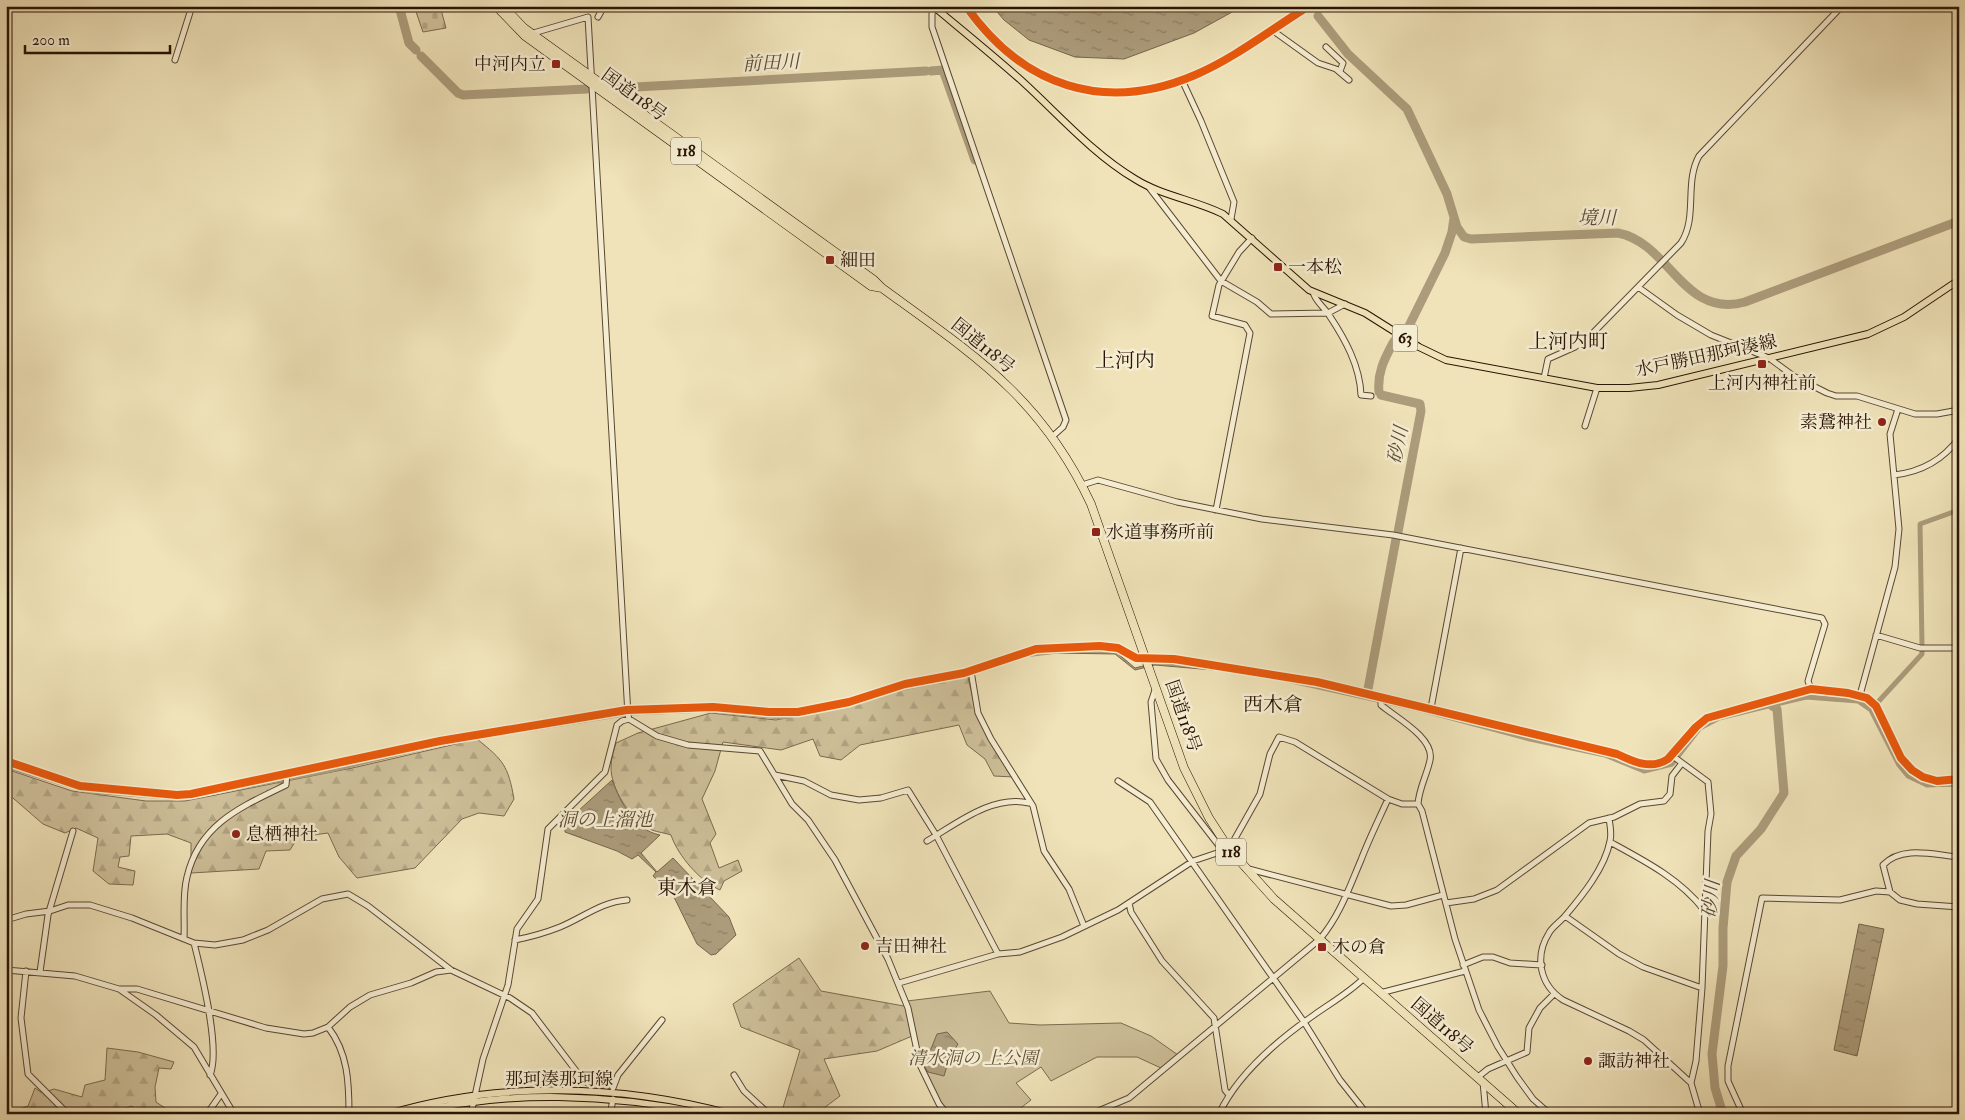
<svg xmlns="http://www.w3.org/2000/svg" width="1965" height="1120" font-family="'IM FELL Double Pica','Noto Serif JP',serif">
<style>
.forest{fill:url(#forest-firs);stroke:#7b6a4f}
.cemetery{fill:url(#cemetery-stones);stroke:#7b6a4f}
.park{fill:#cec09a;stroke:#7b6a4f}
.water{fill:url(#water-ripples);stroke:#77654b}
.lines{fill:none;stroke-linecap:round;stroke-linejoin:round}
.canal{stroke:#ac9c7b;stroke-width:5}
.river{stroke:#ac9c7b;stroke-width:9}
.minor-casing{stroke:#5a4731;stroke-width:7}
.major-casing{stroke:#281304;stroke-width:8}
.highway-casing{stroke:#281304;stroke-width:9}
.minor{stroke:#f5edd2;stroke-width:5}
.major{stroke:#f0e3b9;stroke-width:6}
.highway{stroke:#f0e3b9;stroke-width:8}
.cycleway-casing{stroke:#f5edd2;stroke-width:11}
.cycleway{stroke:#e8590c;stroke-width:8}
.poi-dot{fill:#8f2418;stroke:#f5edd2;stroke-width:2}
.labels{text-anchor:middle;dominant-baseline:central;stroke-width:5;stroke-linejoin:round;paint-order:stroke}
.shield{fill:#f5edd2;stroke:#665442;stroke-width:1}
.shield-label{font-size:16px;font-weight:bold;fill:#281304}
.poi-label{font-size:18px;fill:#281304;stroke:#f5edd2;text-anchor:start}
.street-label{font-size:18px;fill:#281304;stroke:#f5edd2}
.park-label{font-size:18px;font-style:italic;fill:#625038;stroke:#f5edd2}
.water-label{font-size:19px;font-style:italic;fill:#5d4a34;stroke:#f5edd2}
.quarter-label{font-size:20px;fill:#281304;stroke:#f5edd2}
</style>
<defs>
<pattern id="forest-firs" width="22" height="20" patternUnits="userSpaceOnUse" patternTransform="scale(1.25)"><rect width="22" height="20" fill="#cec09a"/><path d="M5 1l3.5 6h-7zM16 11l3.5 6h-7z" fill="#b1a483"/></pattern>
<pattern id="cemetery-stones" width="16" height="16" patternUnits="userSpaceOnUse" patternTransform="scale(1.25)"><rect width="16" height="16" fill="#cec09a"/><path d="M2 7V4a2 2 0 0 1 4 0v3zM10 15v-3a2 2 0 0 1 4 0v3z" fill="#b1a483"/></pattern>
<pattern id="water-ripples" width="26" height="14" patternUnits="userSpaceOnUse" patternTransform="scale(1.25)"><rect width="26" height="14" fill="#ac9c7b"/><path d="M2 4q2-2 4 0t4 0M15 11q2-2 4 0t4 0" fill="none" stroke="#8c7e63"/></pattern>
</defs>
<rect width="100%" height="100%" fill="#f0e3b9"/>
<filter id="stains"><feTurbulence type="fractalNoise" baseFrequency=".004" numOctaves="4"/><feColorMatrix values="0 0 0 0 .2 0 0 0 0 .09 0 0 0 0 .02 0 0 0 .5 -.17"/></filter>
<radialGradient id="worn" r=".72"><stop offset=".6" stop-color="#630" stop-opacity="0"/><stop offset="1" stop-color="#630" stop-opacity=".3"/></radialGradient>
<path class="forest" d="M968 677C978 723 986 739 1014 777L994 776 985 759 967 745 959 725 860 745 841 760 820 756 813 739 781 750 723 742 715 771 702 799 716 834 710 843 719 868 738 860 742 871 724 881 720 890C700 881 678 856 671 835 665 833 657 832 652 830 631 820 610 789 611 766 611 758 614 750 616 743L638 733 711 713 776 720 849 705 900 689Z
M477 739C503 760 508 765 514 799L504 816 479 813 462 819 415 868 357 878 339 857 328 833 298 837 290 850 266 851 259 869 191 873V843L167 834 131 836 129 856 120 857 118 867 135 871 133 885 109 884 93 871 98 838 76 828 65 833 43 824 6 792V769L72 791 146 801H185L357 767Z
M799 958 821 991 959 1016 877 1051 824 1059 840 1096 816 1114H785L782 1111 800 1050 741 1027 733 1004Z
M107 1048 138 1052 174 1062 171 1069 159 1068 155 1087 156 1102 174 1114H137L132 1106 106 1114H6L28 1106 35 1088 42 1093 54 1089 82 1097 85 1085 105 1080Z"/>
<path class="cemetery" d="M414 6H440L446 28 423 32Z"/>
<path class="park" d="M990 991 1009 1023 1040 1025 1121 1023 1151 1036 1178 1055 1161 1068 1137 1057H1097L1051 1081 1041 1067 1016 1083 1031 1100 1013 1114H943C921 1084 918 1037 907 1001Z"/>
<path class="water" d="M992 6H1243L1194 33 1124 59 1075 57 1029 40 1004 20Z
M1053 649 1116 652 1135 668 1155 663 1226 668 1225 671 1155 665 1135 670 1115 654 1053 653Z
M612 780C621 803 634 830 660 835L641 853 657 872 673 858 729 917 736 935 716 954 711 955 697 944 672 893 653 876 656 872 638 855 632 859 617 851 565 832V823Z
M1859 924 1884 929 1857 1056 1834 1050Z
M947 1032 958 1044 949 1059 944 1076 928 1072 924 1066 937 1034Z"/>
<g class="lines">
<path class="canal" d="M1922 646 1920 524 1959 510
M1024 655 1058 651
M1283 679 1418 709 1530 739 1605 755 1644 771 1672 764 1700 728 1719 718 1806 697 1858 701 1871 710 1899 765 1908 776 1927 785 1959 784
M1878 702 1922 654V650
M851 704 898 689 957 677 988 668
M529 729 630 713 708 710 781 717 831 708
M6 766 88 791 182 798 330 770 452 741"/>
<path class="river" d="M399 6 409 43 416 50
M1318 16 1348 54 1407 109 1447 194 1457 227 1464 237 1471 239 1618 233C1670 243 1683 319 1745 302L1959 221
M421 56 458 93 463 95 587 89
M931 71 943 70 975 160
M617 88 926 71
M1406 332 1445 253 1452 232 1454 218
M1379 392C1377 372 1385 358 1394 341L1399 343 1402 339
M1381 395 1420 404 1421 411 1398 532
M1368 689 1396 539
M1723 1114 1715 1088 1712 1054 1723 966V928L1727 882 1736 856 1761 829 1784 793 1777 709 1772 706"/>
<defs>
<path id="minor" d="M934 7 932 14V27L1066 420 1063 427 1053 436
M598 17 604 6
M1272 30 1318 63 1336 69 1349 80
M530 34 588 17 628 715 629 719 657 736 688 745 760 751 792 804 808 820 835 860 888 959 908 1008 920 1065 939 1104 947 1114
M1326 47 1343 63 1340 71
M175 60 192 6
M1182 80 1201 121 1234 202 1231 219
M1148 186 1221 281 1257 302 1271 314 1328 313 1345 304
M1638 287 1677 315 1711 335 1769 358 1795 377 1827 393 1836 396H1857L1915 414H1937L1959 410
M1313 292C1315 301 1324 307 1329 315 1345 339 1360 366 1361 395L1371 396
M1544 378 1548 359 1575 347 1591 335 1681 243C1698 217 1684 183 1699 156L1842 6
M1585 426 1597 388
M1894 475C1921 472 1943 460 1959 438
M1082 485 1098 480 1177 502 1262 519 1393 535 1822 618 1825 624 1808 681 1811 689
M1216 510 1250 333 1245 325 1212 316 1219 285 1239 252 1252 238
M1876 635 1920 648H1959
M971 671 978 713 991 739 1033 806 1044 851 1069 889 1084 926
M1156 687 1151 702 1156 759 1168 780 1223 851
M1860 695 1895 567 1899 529 1890 434 1898 409
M1381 698V705C1395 717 1435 738 1430 760 1427 775 1419 788 1418 804L1422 811 1455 939 1479 1010 1498 1047 1517 1077 1533 1099 1550 1114
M1431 708 1461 548
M1674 757 1708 782 1711 814 1708 831 1702 988 1696 1061 1691 1083 1700 1114
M6 761 80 786 177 795 191 794 440 741 627 710 713 707 769 712H798L849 702 905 684 964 673 1036 649 1100 646 1118 648 1136 658 1174 659 1317 682 1617 754C1634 762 1651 770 1668 759L1696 727 1707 718 1811 689 1848 693 1867 698 1876 706 1901 758 1912 770 1923 777 1937 781 1959 779
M775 775 804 781 831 795 859 800 881 798 908 790 936 835 998 954
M1118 781 1150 802 1304 1022 1340 1080 1367 1114
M1609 818C1610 826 1612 833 1610 841 1605 868 1582 896 1565 916 1560 922 1552 927 1549 933 1534 957 1540 985 1563 1000L1629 1031 1644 1040 1691 1083
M927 841C956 824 993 794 1029 803
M1610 842C1645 861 1680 879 1704 910
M1245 868 1391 906 1406 905 1443 895
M1890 892 1883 865C1902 845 1934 855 1959 857
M1129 903 1131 912 1162 961 1214 1018 1225 1090 1229 1095
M1446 903 1474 899 1497 890 1589 823 1614 817 1640 804 1664 801 1670 794 1672 776 1682 763
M1565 916 1619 954 1643 967 1702 988
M6 920 26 914 50 911 68 905H90L132 918 194 943 215 945 243 940 268 930 322 899 348 894 368 906 451 970 510 998 532 1013 583 1080 591 1085H613
M184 939C185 919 182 896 187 877 199 824 241 807 286 785L287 773
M515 940C530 937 545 933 560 927 584 917 601 902 627 900
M194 943C201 971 221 1049 210 1075
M1463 965 1483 957H1493L1510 963 1542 965
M6 970 75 976 119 989 156 1015 194 1047 234 1114
M26 971 21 1018 28 1074 68 1114
M40 972 48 915 73 831
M899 983 998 954 1020 952 1062 937 1118 910 1193 861 1229 849 1260 794 1270 754 1279 737 1295 742 1388 799 1402 804H1418
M119 989H137L266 1028 304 1034 313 1033 328 1027 350 1007 370 995 411 983 436 972 451 970
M1380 993 1465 971
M328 1027C348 1053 349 1082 349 1114
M734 1075 744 1091 769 1114
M1478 1077 1488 1069 1527 1052 1529 1028 1540 1008 1554 994
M1483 1082 1486 1114
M613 1088 618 1075 662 1020
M207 1114 221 1094
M471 1114 483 1059 508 985 517 929 538 899 548 829 605 772 617 725 622 721 629 719
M603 1114 611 1110 613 1099
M1091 1114 1129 1098 1320 939C1340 915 1349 888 1361 860 1369 839 1379 819 1388 799
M1219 1114C1238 1073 1278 1040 1314 1015 1331 1003 1350 992 1364 978
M1743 1114 1728 1081V1066L1762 898 1840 900 1876 891 1890 892 1900 900 1917 904 1959 907"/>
<path id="major" d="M933 6C963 31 994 56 1023 82 1059 115 1093 154 1135 179 1162 196 1195 200 1223 214L1309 290 1365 313 1419 347 1446 360 1597 388H1629L1658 385 1868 334 1904 317 1959 280
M388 1114C498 1081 621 1084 731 1114
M412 1114C504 1089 613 1094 706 1114"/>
<path id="highway" d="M496 6 525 36 871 286 882 288
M503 6 524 28 874 280 882 288C974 355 1041 397 1091 504L1184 768 1209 818 1229 849 1274 899 1519 1114"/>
</defs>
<use href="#minor" class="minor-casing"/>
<use href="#major" class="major-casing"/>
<use href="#highway" class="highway-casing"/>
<use href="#minor" class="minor"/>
<use href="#major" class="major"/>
<use href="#highway" class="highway"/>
<defs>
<path id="cycleway" d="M966 6C1022 86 1104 114 1195 75 1235 58 1273 28 1309 6
M6 761 80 786 177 795 191 794 440 741 627 710 713 707 769 712H798L849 702 905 684 964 673 1036 649 1100 646 1118 648 1136 658 1174 659 1317 682 1617 754C1634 762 1651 770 1668 759L1696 727 1707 718 1811 689 1848 693 1867 698 1876 706 1901 758 1912 770 1923 777 1937 781 1959 779"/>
</defs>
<use href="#cycleway" class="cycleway-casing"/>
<use href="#cycleway" class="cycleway"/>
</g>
<g class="poi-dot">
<rect x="551" y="59" width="10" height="10" rx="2.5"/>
<rect x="825" y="255" width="10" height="10" rx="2.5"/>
<rect x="1273" y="262" width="10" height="10" rx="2.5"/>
<rect x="1757" y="359" width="10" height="10" rx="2.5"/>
<circle cx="1882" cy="422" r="5"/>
<rect x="1091" y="527" width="10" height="10" rx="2.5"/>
<circle cx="236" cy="834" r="5"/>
<circle cx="865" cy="946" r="5"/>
<rect x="1317" y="942" width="10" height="10" rx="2.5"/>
<circle cx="1588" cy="1061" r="5"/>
</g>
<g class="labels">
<g class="shield">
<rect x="671" y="137.5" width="30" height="27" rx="4"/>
<rect x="1392.5" y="324.5" width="25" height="27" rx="4"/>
<rect x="1216" y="838.5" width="30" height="27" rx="4"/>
</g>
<g class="shield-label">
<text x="686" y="151">118</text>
<text x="1405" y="338">63</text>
<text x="1231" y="852">118</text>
</g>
<g class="poi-label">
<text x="546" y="64" text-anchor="end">中河内立</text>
<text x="840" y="260">細田</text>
<text x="1288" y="267">一本松</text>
<text x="1762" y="383" text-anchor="middle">上河内神社前</text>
<text x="1872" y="422" text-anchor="end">素鵞神社</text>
<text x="1106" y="532">水道事務所前</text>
<text x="246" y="834">息栖神社</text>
<text x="875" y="946">吉田神社</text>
<text x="1332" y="947">木の倉</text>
<text x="1598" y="1061">諏訪神社</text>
</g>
<g class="street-label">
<text transform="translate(634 95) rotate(36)">国道118号</text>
<text transform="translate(983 346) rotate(39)">国道118号</text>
<text transform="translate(1706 356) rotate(-12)">水戸勝田那珂湊線</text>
<text transform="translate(1183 716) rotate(71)">国道118号</text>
<text transform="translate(1442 1026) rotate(41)">国道118号</text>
<text x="559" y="1079">那珂湊那珂線</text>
</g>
<g class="park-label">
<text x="973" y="1058">清水洞の 上公園</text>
</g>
<g class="water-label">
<text transform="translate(771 63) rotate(-3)">前田川</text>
<text x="1597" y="218">境川</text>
<text transform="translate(1398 445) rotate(-79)">砂川</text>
<text x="605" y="820">洞の上溜池</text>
<text transform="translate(1711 899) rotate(-84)">砂川</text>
</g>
<g class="quarter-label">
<text x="1568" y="341">上河内町</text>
<text x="1125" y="360">上河内</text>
<text x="1273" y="704">西木倉</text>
<text x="687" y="887">東木倉</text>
</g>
</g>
<rect width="1965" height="1120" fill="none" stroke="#f0e3b9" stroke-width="25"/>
<rect x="8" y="8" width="1950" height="1105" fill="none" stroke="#281304" stroke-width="2.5"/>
<rect x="12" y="12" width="1940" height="1095" fill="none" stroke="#281304"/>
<path d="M25 45v8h145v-8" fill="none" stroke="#281304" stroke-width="2.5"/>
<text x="32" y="45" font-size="15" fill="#281304" stroke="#f5edd2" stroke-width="4" paint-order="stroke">200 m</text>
<rect width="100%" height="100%" filter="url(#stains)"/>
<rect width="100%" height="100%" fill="url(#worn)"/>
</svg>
